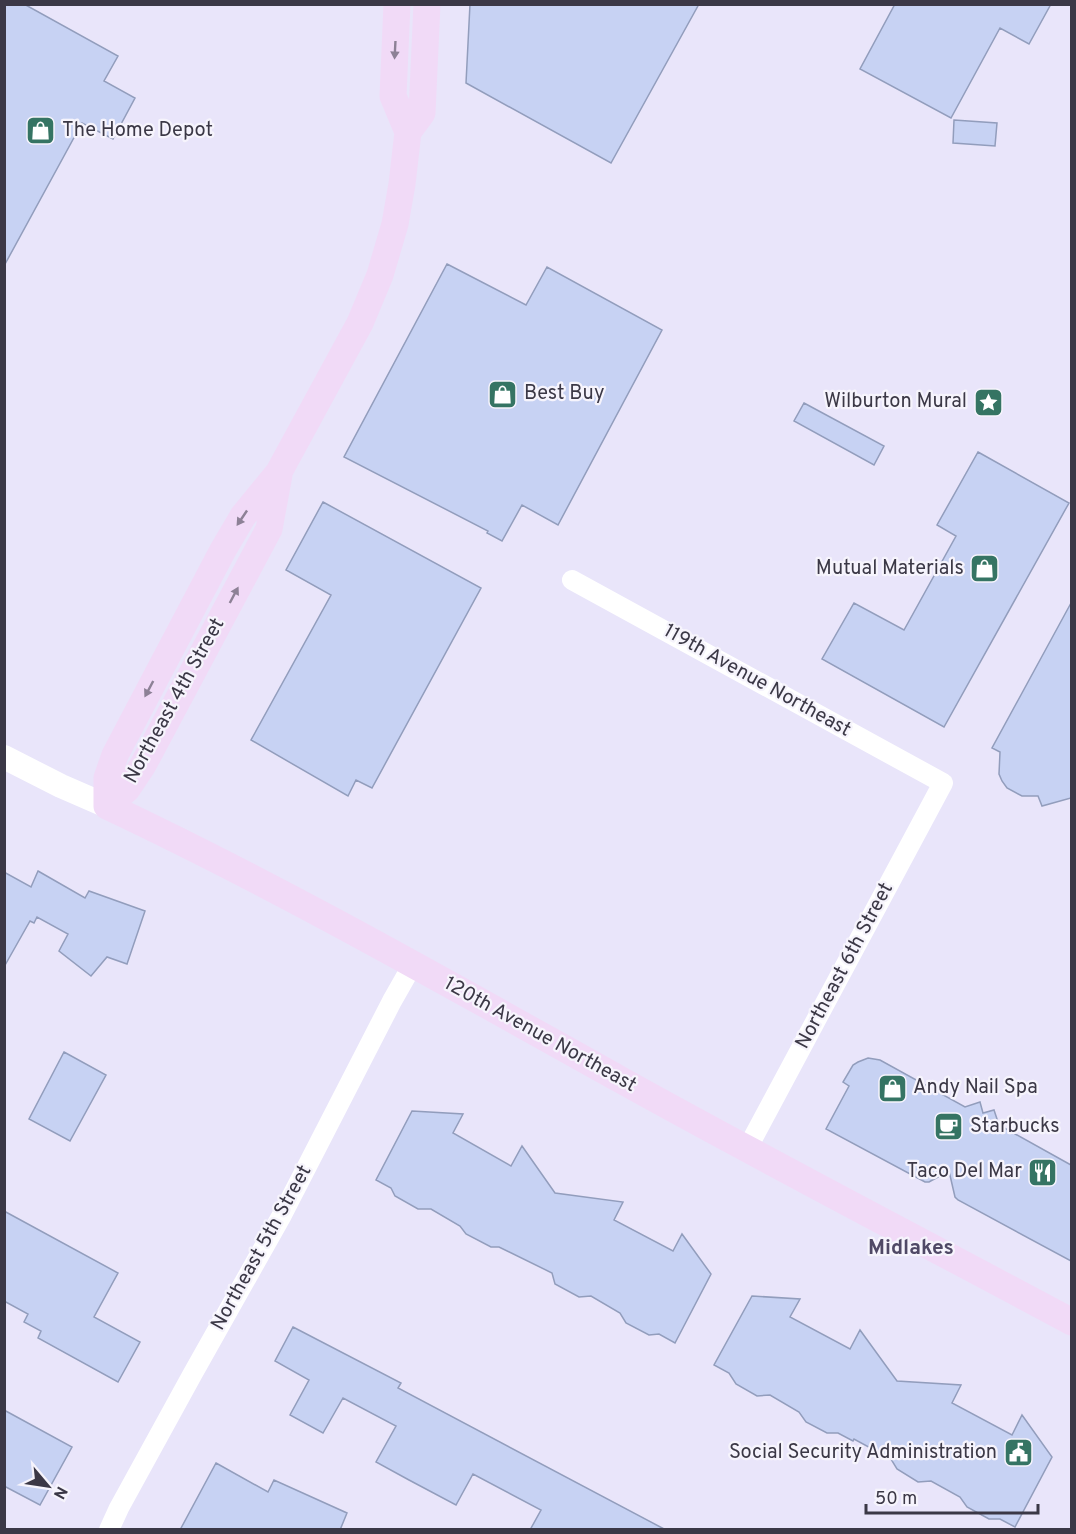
<svg xmlns="http://www.w3.org/2000/svg" width="1076" height="1534" font-family="Overpass,sans-serif">
<style>
.building{fill:#c7d2f3;stroke:#929dbc;stroke-width:1.5}
.lines{fill:none;stroke-linecap:round;stroke-linejoin:round}
.minor{stroke:#fff;stroke-width:20}
.tertiary{stroke:#fff;stroke-width:24}
.secondary{stroke:#f1daf7;stroke-width:27}
.oneway{fill:#8d8196}
.labels{text-anchor:middle;dominant-baseline:central;stroke-width:4.5;stroke-linejoin:round;paint-order:stroke}
.poi-label{font-size:20px;fill:#3b3846;stroke:#f6f4fc;text-anchor:start}
.street-label{font-size:20px;fill:#3b3846;stroke:#f6f4fc}
.neighbourhood-label{font-size:21px;font-weight:bold;fill:#504966;stroke:#f6f4fc}
</style>
<rect width="100%" height="100%" fill="#e9e5fa"/>
<path class="building" d="M4 4H24L118 56 104 81 135 98 113 139 82 123 4 266Z
M470 4H699L611 163 466 83Z
M895 4H1051L1029 44 1000 28 951 118 860 69Z
M954 120 997 123 995 146 953 143Z
M447 264 526 305 547 267 662 330 558 525 522 505 502 541 487 533 488 531 344 457Z
M804 403 884 446 874 465 794 421Z
M978 452 1069 503 944 727 822 659 854 603 904 630 956 536 937 525Z
M323 502 481 588 372 788 356 780 348 796 251 740 331 595 286 570Z
M1071 603V798L1042 806 1038 796H1022L1007 788 1002 781 999 774 1000 752 992 748Z
M38 871 85 898 89 891 145 911 127 964 107 957 91 976 59 951 68 934 37 917 34 923 30 921 4 967V872L31 887Z
M64 1052 106 1075 70 1141 29 1119Z
M868 1058 880 1060 965 1107 980 1102 983 1113 994 1110 999 1125 1071 1165V1261L958 1200 955 1197 949 1171 929 1182H925L826 1129 849 1086 843 1082 853 1065 858 1062Z
M412 1111 463 1114 453 1133 511 1166 522 1146 555 1193 623 1202 614 1220 673 1251 682 1234 711 1274 675 1343 659 1334 649 1335 626 1323 620 1313 591 1296 579 1297 555 1284 552 1273 499 1247H491L466 1234 460 1226 431 1209H418L395 1196 391 1188 376 1180Z
M4 1211 118 1273 94 1317 140 1342 118 1382 38 1338 41 1331 24 1322 28 1314 4 1301Z
M752 1296 800 1299 790 1317 850 1349 860 1330 897 1381 961 1385 952 1403 1012 1435 1022 1415 1052 1457 1015 1527 1000 1519H989L967 1507 960 1497 931 1481 918 1482 897 1469 891 1459 854 1439 853 1441 838 1433H827L806 1422 799 1412 770 1395 757 1396 736 1384 729 1373 714 1365Z
M293 1327 401 1383 398 1388 666 1530H530L541 1510 473 1474 456 1505 409 1480 376 1462 396 1426 343 1398 323 1433 290 1415 309 1380 275 1361Z
M4 1410 72 1447 40 1505 4 1486Z
M216 1463 268 1492 274 1480 347 1513 340 1530H180Z"/>
<g class="lines">
<path class="minor" d="M572 580 943 783 747 1149
M109 1530 119 1508 192 1375 282 1215 392 1001 413 964"/>
<path class="tertiary" d="M4 757 61 786 107 806"/>
<path class="secondary" d="M397 4 393 96 408 132
M107 806C283 889 452 986 621 1080 770 1163 921 1241 1072 1322
M107 806V778L115 755 223 550 243 516 279 472 286 459 360 323 380 275 395 224 402 184 408 132 422 113 427 4
M107 806 127 789 143 765 269 529 279 475"/>
</g>
<defs><path id="oneway-solid" d="M-6-.8H1V-3.2L6.5 0L1 3.2V.8H-6Z" transform="scale(1.5)"/></defs>
<g class="oneway">
<use href="#oneway-solid" transform="translate(395 50) rotate(93)"/>
<use href="#oneway-solid" transform="translate(242 518) rotate(124)"/>
<use href="#oneway-solid" transform="translate(234 595) rotate(-62)"/>
<use href="#oneway-solid" transform="translate(149 689) rotate(118)"/>
</g>
<defs>
<symbol id="shop-square" viewBox="-11 -11 22 22"><rect x="-9" y="-9" width="18" height="18" rx="4" fill="#357463" stroke="#f6f4fc"/><path d="M-5-2.5h2.3a2.7 3.5 0 0 1 5.4 0H5L5.5 6h-11ZM-1.5-2.5h3a1.5 2.3 0 0 0-3 0Z" fill="#fff"/></symbol>
<symbol id="sight-square" viewBox="-11 -11 22 22"><rect x="-9" y="-9" width="18" height="18" rx="4" fill="#357463" stroke="#f6f4fc"/><path d="M0-6L1.8-2.2L6-1.7L2.9 1.2L3.7 5.4L0 3.3L-3.7 5.4L-2.9 1.2L-6-1.7L-1.8-2.2Z" fill="#fff"/></symbol>
<symbol id="cafe-square" viewBox="-11 -11 22 22"><rect x="-9" y="-9" width="18" height="18" rx="4" fill="#357463" stroke="#f6f4fc"/><path d="M-5.5-4.5H6V0H3Q3 3.5 0 3.5H-2.5Q-5.5 3.5-5.5 0ZM3-3.2v2h1.7v-2ZM-6 4.5H4V6H-6Z" fill="#fff"/></symbol>
<symbol id="restaurant-square" viewBox="-11 -11 22 22"><rect x="-9" y="-9" width="18" height="18" rx="4" fill="#357463" stroke="#f6f4fc"/><path d="M-5-6h1v4h1v-4h1v4h1v-4h1v5L-1.5 .5V6h-2V.5L-5-1ZM5-6V6H3V1.5H1.5Q1.5-4 5-6Z" fill="#fff"/></symbol>
<symbol id="civic-square" viewBox="-11 -11 22 22"><rect x="-9" y="-9" width="18" height="18" rx="4" fill="#357463" stroke="#f6f4fc"/><path d="M-.6-6.5H3V-4.5H.6V-3L4-1V1h2V6H-6V1h2V-1L-.6-3ZM-1.2 2.5V6h2.4V2.5Z" fill="#fff"/></symbol>
</defs>
<g fill-rule="evenodd">
<use href="#shop-square" x="24" y="114" width="33" height="33"/>
<use href="#shop-square" x="486" y="378" width="33" height="33"/>
<use href="#sight-square" x="972" y="386" width="33" height="33"/>
<use href="#shop-square" x="968" y="552" width="33" height="33"/>
<use href="#shop-square" x="876" y="1072" width="33" height="33"/>
<use href="#cafe-square" x="932" y="1110" width="33" height="33"/>
<use href="#restaurant-square" x="1026" y="1156" width="33" height="33"/>
<use href="#civic-square" x="1002" y="1436" width="33" height="33"/>
</g>
<g class="labels">
<g class="poi-label">
<text x="62" y="131">The Home Depot</text>
<text x="524" y="394">Best Buy</text>
<text x="967" y="402" text-anchor="end">Wilburton Mural</text>
<text x="964" y="569" text-anchor="end">Mutual Materials</text>
<text x="913" y="1088">Andy Nail Spa</text>
<text x="970" y="1127">Starbucks</text>
<text x="1022" y="1172" text-anchor="end">Taco Del Mar</text>
<text x="997" y="1453" text-anchor="end">Social Security Administration</text>
</g>
<g class="street-label">
<text transform="translate(757 681) rotate(29)">119th Avenue Northeast</text>
<text transform="translate(175 701) rotate(-61)">Northeast 4th Street</text>
<text transform="translate(845 966) rotate(-62)">Northeast 6th Street</text>
<text transform="translate(540 1035) rotate(29)">120th Avenue Northeast</text>
<text transform="translate(262 1248) rotate(-61)">Northeast 5th Street</text>
</g>
<g class="neighbourhood-label">
<text x="911" y="1248">Midlakes</text>
</g>
</g>
<rect width="1076" height="1534" fill="none" stroke="#3b3846" stroke-width="12"/>
<g transform="translate(48 1486) rotate(119)" stroke="#f6f4fc" stroke-width="4.5" paint-order="stroke">
<path d="M0-4.5L10 22L0 15L-10 22Z" fill="#3b3846"/>
<text y="-9" font-size="16" font-weight="bold" text-anchor="middle" fill="#3b3846">N</text>
</g>
<path d="M866 1504v9h172v-9" fill="none" stroke="#3b3846" stroke-width="3"/>
<text x="875" y="1504" font-size="18" fill="#3b3846" stroke="#f6f4fc" stroke-width="4.5" paint-order="stroke">50 m</text>
</svg>
